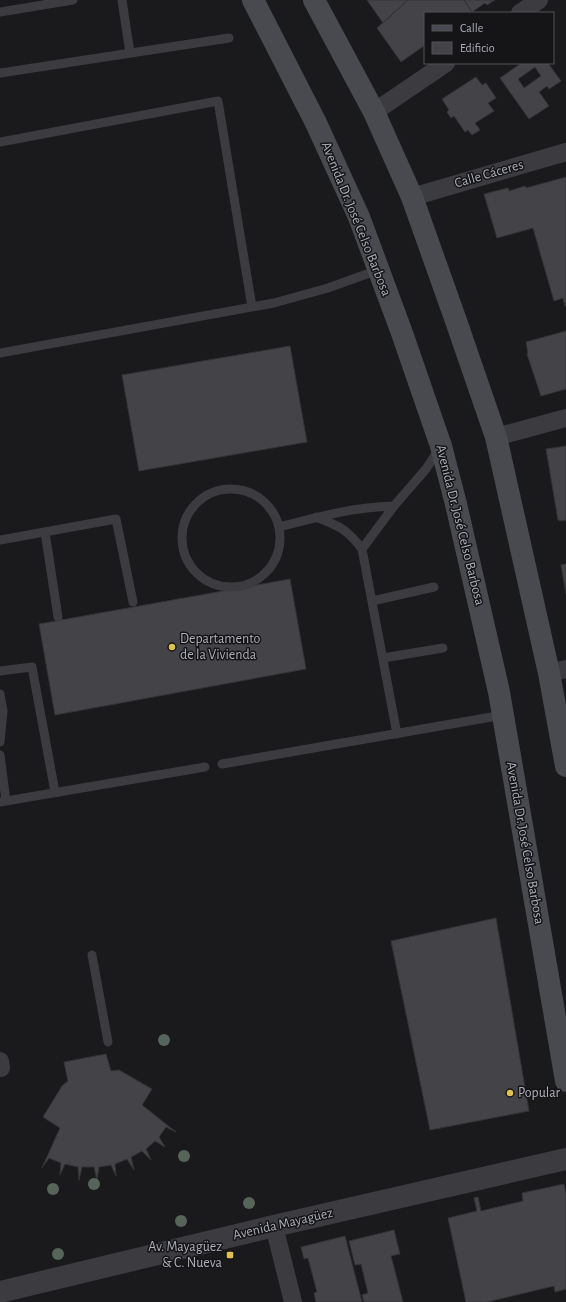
<svg xmlns="http://www.w3.org/2000/svg" width="566" height="1302" font-family="'Alegreya Sans',sans-serif">
<style>
.building{fill:#444448;stroke:#343437;fill-rule:evenodd}
.lines{fill:none;stroke-linecap:round;stroke-linejoin:round}
.service{stroke:#3b3b40;stroke-width:9}
.minor{stroke:#3b3b40;stroke-width:18}
.tertiary{stroke:#3b3b40;stroke-width:22}
.secondary{stroke:#494a4f;stroke-width:22}
.tree{fill:#566459}
.poi-dot{fill:#dec14e;stroke:#151416;stroke-width:1.5}
.labels{text-anchor:middle;dominant-baseline:central;stroke-width:3;stroke-linejoin:round;paint-order:stroke}
.street-label{font-size:14px;fill:#adafb9;stroke:#151416}
.poi-label{font-size:14px;fill:#adafb9;stroke:#151416;text-anchor:start}
</style>
<rect width="100%" height="100%" fill="#1a191b"/>
<path class="building" d="M367 0H408L383 23Z
M408 0H464L472 12 425 13V45L401 62 377 28Z
M464 0H495L487 5 485 3 472 12Z
M519 63H548L561 81 549 89 547 86 539 92 549 106 529 119 500 78 520 64ZM535 67 541 76 524 88 518 79Z
M476 77 482 85 486 83 496 98 488 103 494 111 475 123 480 130 472 135 468 130 465 132 454 116 451 118 447 112 449 110 442 99Z
M566 177V306H565L563 298 554 301 533 228 497 238 484 194 508 188 509 191 525 186 526 188Z
M566 331V389L541 396 527 354 528 353 526 342Z
M290 346 307 442 139 471 122 375Z
M566 446V520L561 521 558 520 546 449Z
M566 564V594L561 565Z
M290 579 306 669 55 715 39 624Z
M496 918 529 1111 430 1130 391 941Z
M106 1054 111 1071 119 1070 152 1089 142 1105 176 1132 166 1127 159 1137 165 1147 155 1141 146 1149 151 1160 142 1151 131 1157 134 1170 127 1159 115 1164 116 1176 111 1165 99 1167 97 1180 94 1167H82L79 1180 78 1167 65 1164 60 1175 61 1163 49 1158 42 1168 60 1128 43 1117 62 1086 68 1081 64 1062Z
M564 1184 566 1195V1289L555 1292 554 1286 487 1302H466L448 1218 477 1211 474 1198 478 1197 481 1211 523 1201 522 1193Z
M394 1230 400 1254 391 1256 403 1302H364L362 1295 368 1293 361 1264 355 1265 349 1241Z
M345 1236 362 1302H316L314 1293 317 1292 308 1258 304 1259 301 1247Z"/>
<g class="lines">
<path class="service" d="M122 0 130 53
M0 12 73 0
M0 73 229 38
M0 142 218 101 252 307
M0 353 274 303 328 288 378 270
M182 538a49 49 0 1 1 98 0a49 49 0 1 1-98 0Z
M316 517C339 526 347 529 362 549
M279 527C317 517 354 507 394 506
M45 532 58 617
M0 540 116 519 133 602
M372 601 434 587
M383 658 443 648
M0 671 32 667 55 792
M0 694 3 711 0 742
M397 734 362 549 394 506 426 469 439 449
M0 755 6 801
M222 764 503 715
M0 802 205 767
M92 955 108 1042"/>
<path class="minor" d="M520 13 539 0
M374 112 446 63
M412 197 566 152
M496 437 566 418
M549 673 566 669
M0 1061 1 1068
M274 1226 293 1302"/>
<path class="tertiary" d="M0 1292 274 1226 566 1159"/>
<path class="secondary" d="M253 0 316 123 359 217 402 333 441 446 456 504 499 692 566 1081
M314 0 374 112 412 197 455 318 496 437 549 673 566 766"/>
</g>
<g class="tree">
<circle cx="164" cy="1040" r="6"/>
<circle cx="184" cy="1156" r="6"/>
<circle cx="94" cy="1184" r="6"/>
<circle cx="53" cy="1189" r="6"/>
<circle cx="249" cy="1203" r="6"/>
<circle cx="181" cy="1221" r="6"/>
<circle cx="58" cy="1254" r="6"/>
</g>
<g class="poi-dot">
<circle cx="172" cy="647" r="4"/>
<circle cx="510" cy="1093" r="4"/>
<rect x="226" y="1251" width="8" height="8" rx="2"/>
</g>
<g class="labels">
<g class="street-label">
<text transform="translate(489 174) rotate(-16)">Calle Cáceres</text>
<text transform="translate(356 219) rotate(68)">Avenida Dr. José Celso Barbosa</text>
<text transform="translate(460 525) rotate(76)">Avenida Dr. José Celso Barbosa</text>
<text transform="translate(525 843) rotate(80)">Avenida Dr. José Celso Barbosa</text>
<text transform="translate(283 1224) rotate(-13)">Avenida Mayagüez</text>
</g>
<g class="poi-label">
<text x="180" y="639">Departamento<tspan x="180" dy="16">de la Vivienda</tspan></text>
<text x="518" y="1093">Popular</text>
<text x="222" y="1247" text-anchor="end">Av. Mayagüez<tspan x="222" dy="16">&amp; C. Nueva</tspan></text>
</g>
</g>
<rect x="424" y="12" width="130" height="52" fill="#151416" stroke="#525257"/>
<rect x="432" y="25" width="20" height="6" fill="#494a4f" stroke="#525257"/>
<text x="460" y="32" font-size="12" fill="#adafb9">Calle</text>
<rect x="432" y="42" width="20" height="12" fill="#444448" stroke="#525257"/>
<text x="460" y="52" font-size="12" fill="#adafb9">Edificio</text>
</svg>
